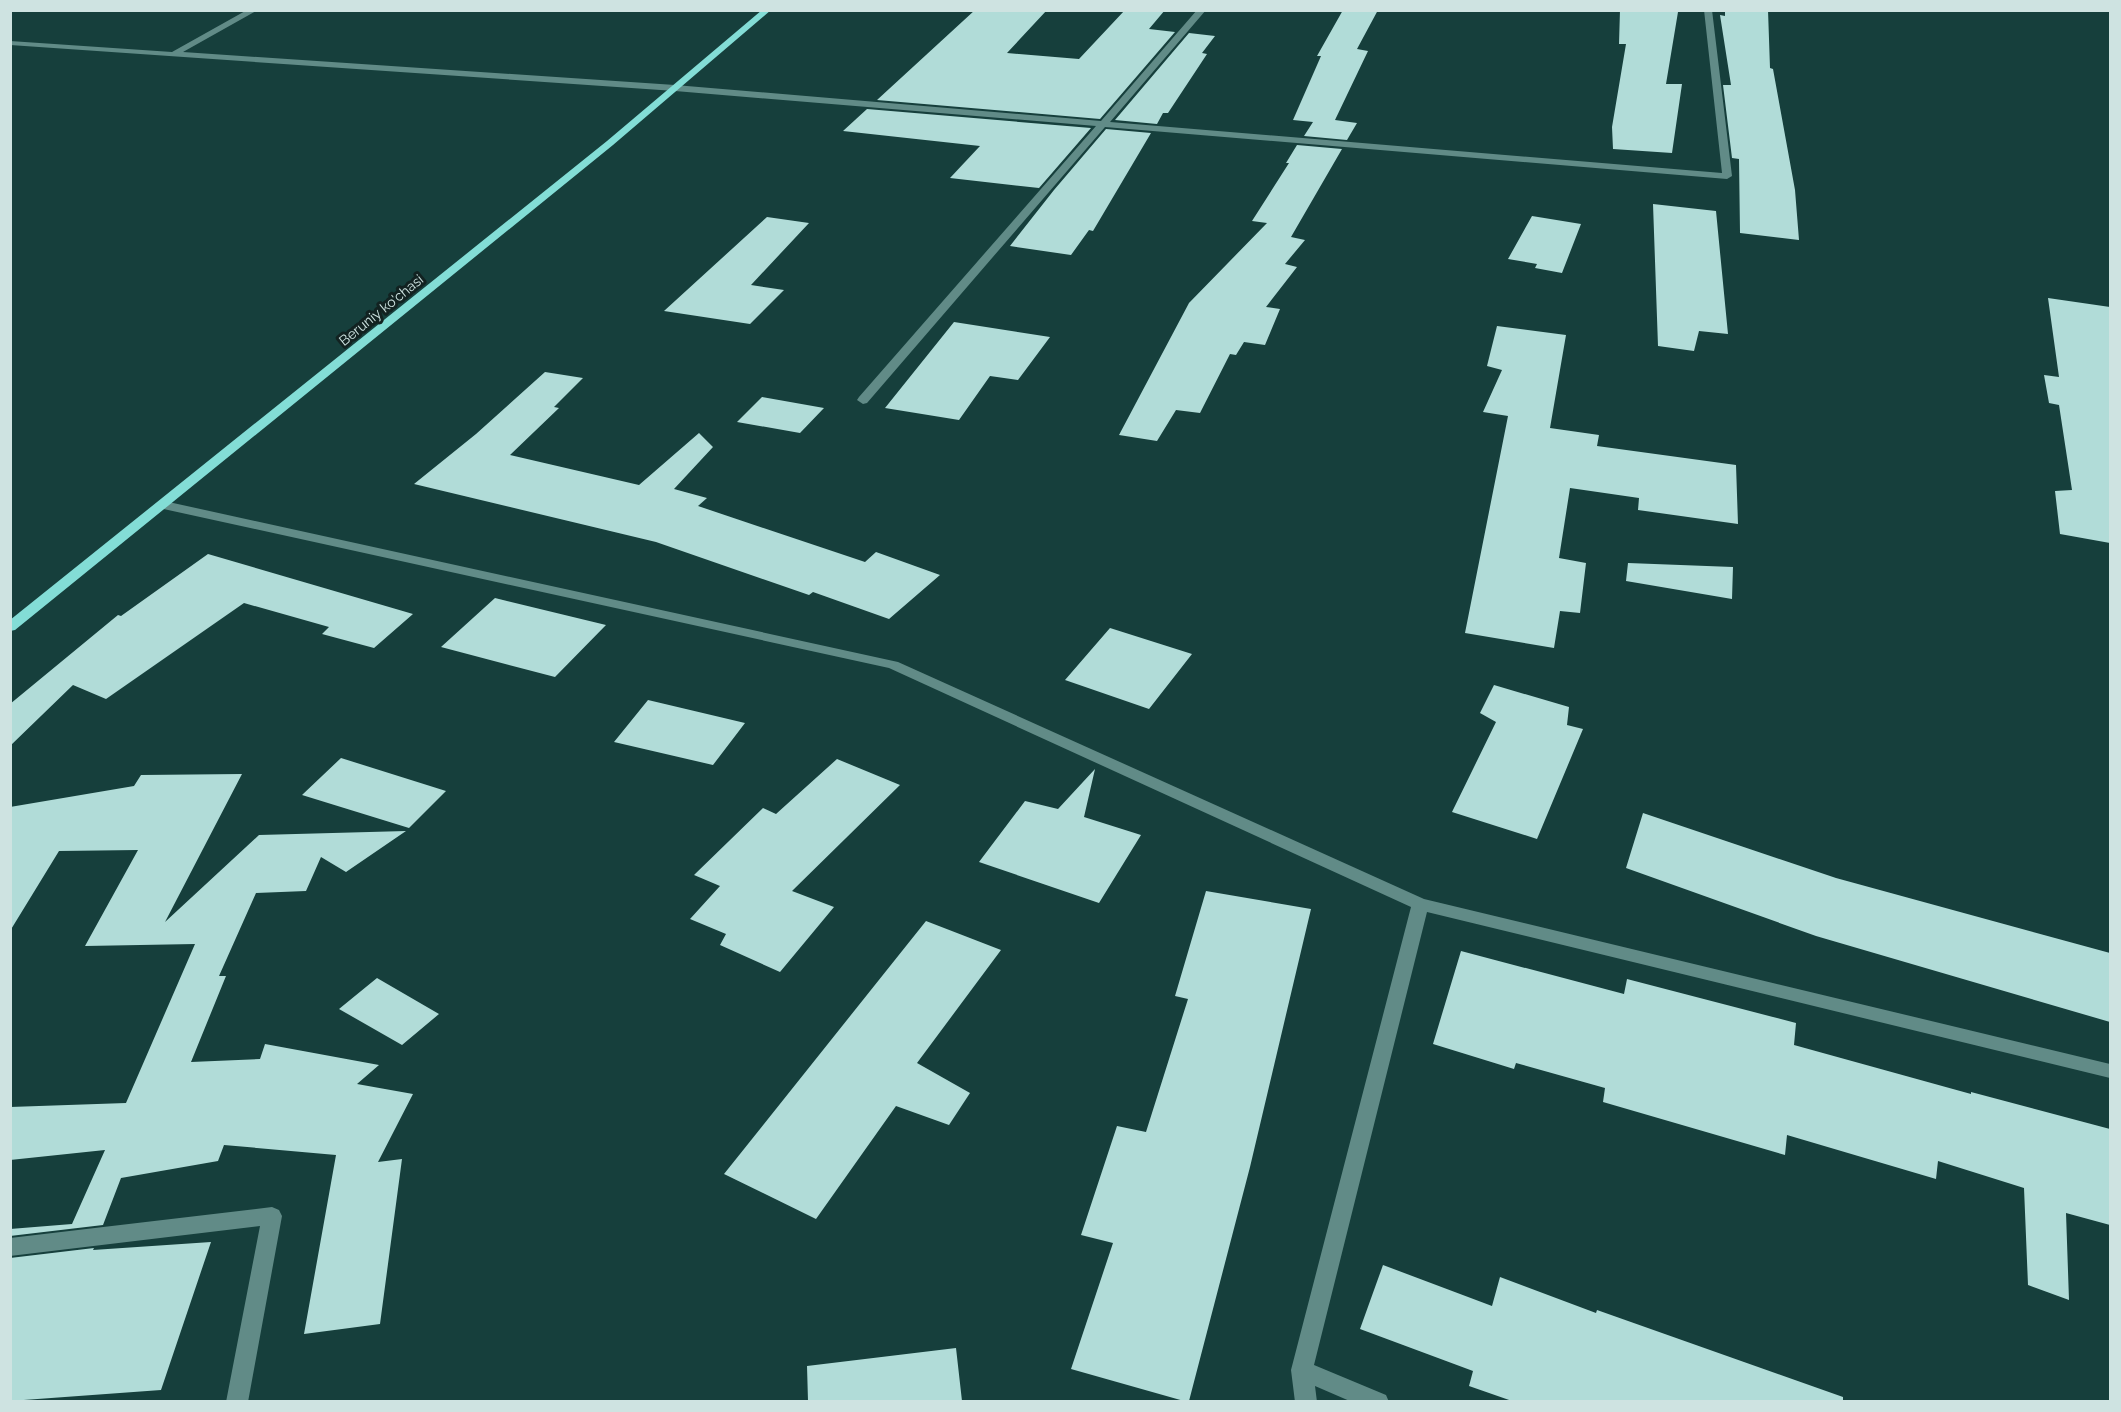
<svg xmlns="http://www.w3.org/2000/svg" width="2121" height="1412" font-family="Raleway,sans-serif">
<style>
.building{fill:#b1dcd8}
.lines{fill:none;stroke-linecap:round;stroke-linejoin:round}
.minor{fill:#618b87;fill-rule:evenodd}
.major{fill:#83ddd6;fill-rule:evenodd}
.labels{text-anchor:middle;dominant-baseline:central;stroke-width:6;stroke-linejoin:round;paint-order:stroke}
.far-street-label{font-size:14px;fill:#cee3e1;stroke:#122221}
</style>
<rect width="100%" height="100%" fill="#163f3c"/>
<path class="building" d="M975 10H1047L1007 53 1079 59 1125 10H1165L1149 29 1175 32 1100 119 877 100Z
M1343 10H1378L1357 49 1368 51 1335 120 1357 123 1347 140 1304 136 1313 122 1293 120 1321 56H1317Z
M1620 10 1678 12 1666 84H1682L1672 153 1613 149 1612 127 1626 44H1619Z
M1725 10H1768L1770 68 1773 69 1795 190 1799 240 1740 233 1739 159 1732 158 1723 85H1731L1720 15 1725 16Z
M1189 33 1215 36 1202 53 1207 54 1168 113H1163L1157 124 1115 120Z
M867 109 1091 128 1039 188 950 178 980 146 843 131Z
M1106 129 1151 133 1093 231 1089 230 1071 255 1010 246 1054 190Z
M1297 145 1342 149 1291 237 1305 240 1285 264 1297 267 1266 307 1280 309 1265 345 1244 342 1236 355 1230 354 1200 413 1176 410 1157 441 1119 435 1189 303 1267 223 1252 221 1289 163H1286Z
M1653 204 1716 211 1728 334 1699 331 1694 351 1658 346Z
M1532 216 1581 224 1562 273 1535 268 1537 264 1508 259Z
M767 217 809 223 751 285 784 290 750 324 664 311Z
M2048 298 2110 307V543L2060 534 2055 491 2072 490 2059 405 2049 403 2044 375 2059 377Z
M954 322 1050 337 1018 380 990 376 959 420 885 408Z
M1497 326 1566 335 1550 428 1599 435 1597 446 1736 465 1738 524 1638 510 1639 498 1570 488 1559 558 1586 563 1580 613 1560 611 1554 648 1465 633 1508 416 1483 412 1502 370 1487 366Z
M545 372 583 378 554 407 559 408 510 455 639 485 699 433 713 447 674 489 707 498 698 506 865 562 876 552 940 575 889 619 813 592 809 595 656 542 414 484 476 434Z
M762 397 824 408 800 433 737 422Z
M208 554 413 614 374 648 322 634 329 627 244 603 106 699 73 685 10 746V704L118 615 121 616Z
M1628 563 1733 567 1732 599 1626 581Z
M495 598 606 625 555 677 441 647Z
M1110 628 1192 654 1149 709 1065 680Z
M1494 685 1569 707 1567 725 1583 729 1537 839 1452 812 1496 722 1480 713Z
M648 700 745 723 713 765 614 742Z
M341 758 446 791 409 828 302 795Z
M837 759 900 785 792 891 834 907 780 972 720 945 726 934 690 919 720 886 694 875 763 808 776 814Z
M1095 769 1084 817 1141 835 1099 903 979 862 1025 801 1058 809Z
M242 774 165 922 259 835 406 831 346 872 321 857 306 891 256 893 219 976H226L191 1062 260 1059 265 1044 379 1065 357 1084 413 1094 378 1162 402 1159 380 1324 304 1334 336 1155 224 1145 218 1161 121 1178 103 1225 10 1236V1229L72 1224 105 1150 10 1160V1107L126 1103 195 944 85 946 138 850 59 851 10 931V807L134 786 141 775Z
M1643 813 1836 878 2110 953V1022L1816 936 1626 868Z
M1206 891 1311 909 1250 1167 1189 1401H1184L1071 1369 1113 1243 1081 1235 1117 1126 1146 1132 1188 999 1175 996Z
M926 921 1001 950 917 1063 970 1093 949 1125 896 1106 816 1219 724 1174Z
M1461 951 1624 994 1627 979 1796 1023 1794 1045 1971 1094V1092L2110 1129V1225L2066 1213 2069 1300 2028 1285 2024 1188 1938 1161 1936 1179 1787 1135 1785 1155 1603 1102 1605 1088 1516 1063 1514 1069 1433 1044Z
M377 978 439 1014 402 1045 339 1009Z
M211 1242 161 1390 10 1401V1258L94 1248 93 1250Z
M1383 1265 1492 1306 1500 1277 1596 1313 1597 1310 1843 1397V1401H1512L1469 1386 1473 1371 1360 1329Z
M956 1348 962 1401H808L807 1366Z"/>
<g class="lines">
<path class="minor" d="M247 10H258L183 52 675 85 1101 121 1197 10H1206L1110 122 1722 173 1704 10H1712L1732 176 1727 179 1105 127 867 403 863 404 857 400 859 397 1096 126 675 91 10 45V41L172 52Z
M164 501 898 662 1424 899 2110 1064V1078L1427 912 1314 1365 1386 1395 1389 1402H1352L1315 1386 1317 1402H1295L1291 1370 1411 907 889 668 159 508 158 505Z
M272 1207 279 1210 282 1216 248 1402H226L260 1226 10 1256V1238Z"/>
<path class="major" d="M762 10H771L613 145 15 630 10 631V620L607 141Z"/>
</g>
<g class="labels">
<g class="far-street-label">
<text transform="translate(381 310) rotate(-39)">Beruniy ko'chasi</text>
</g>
</g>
<rect width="2121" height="1412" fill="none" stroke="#cee3e1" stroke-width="24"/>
</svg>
